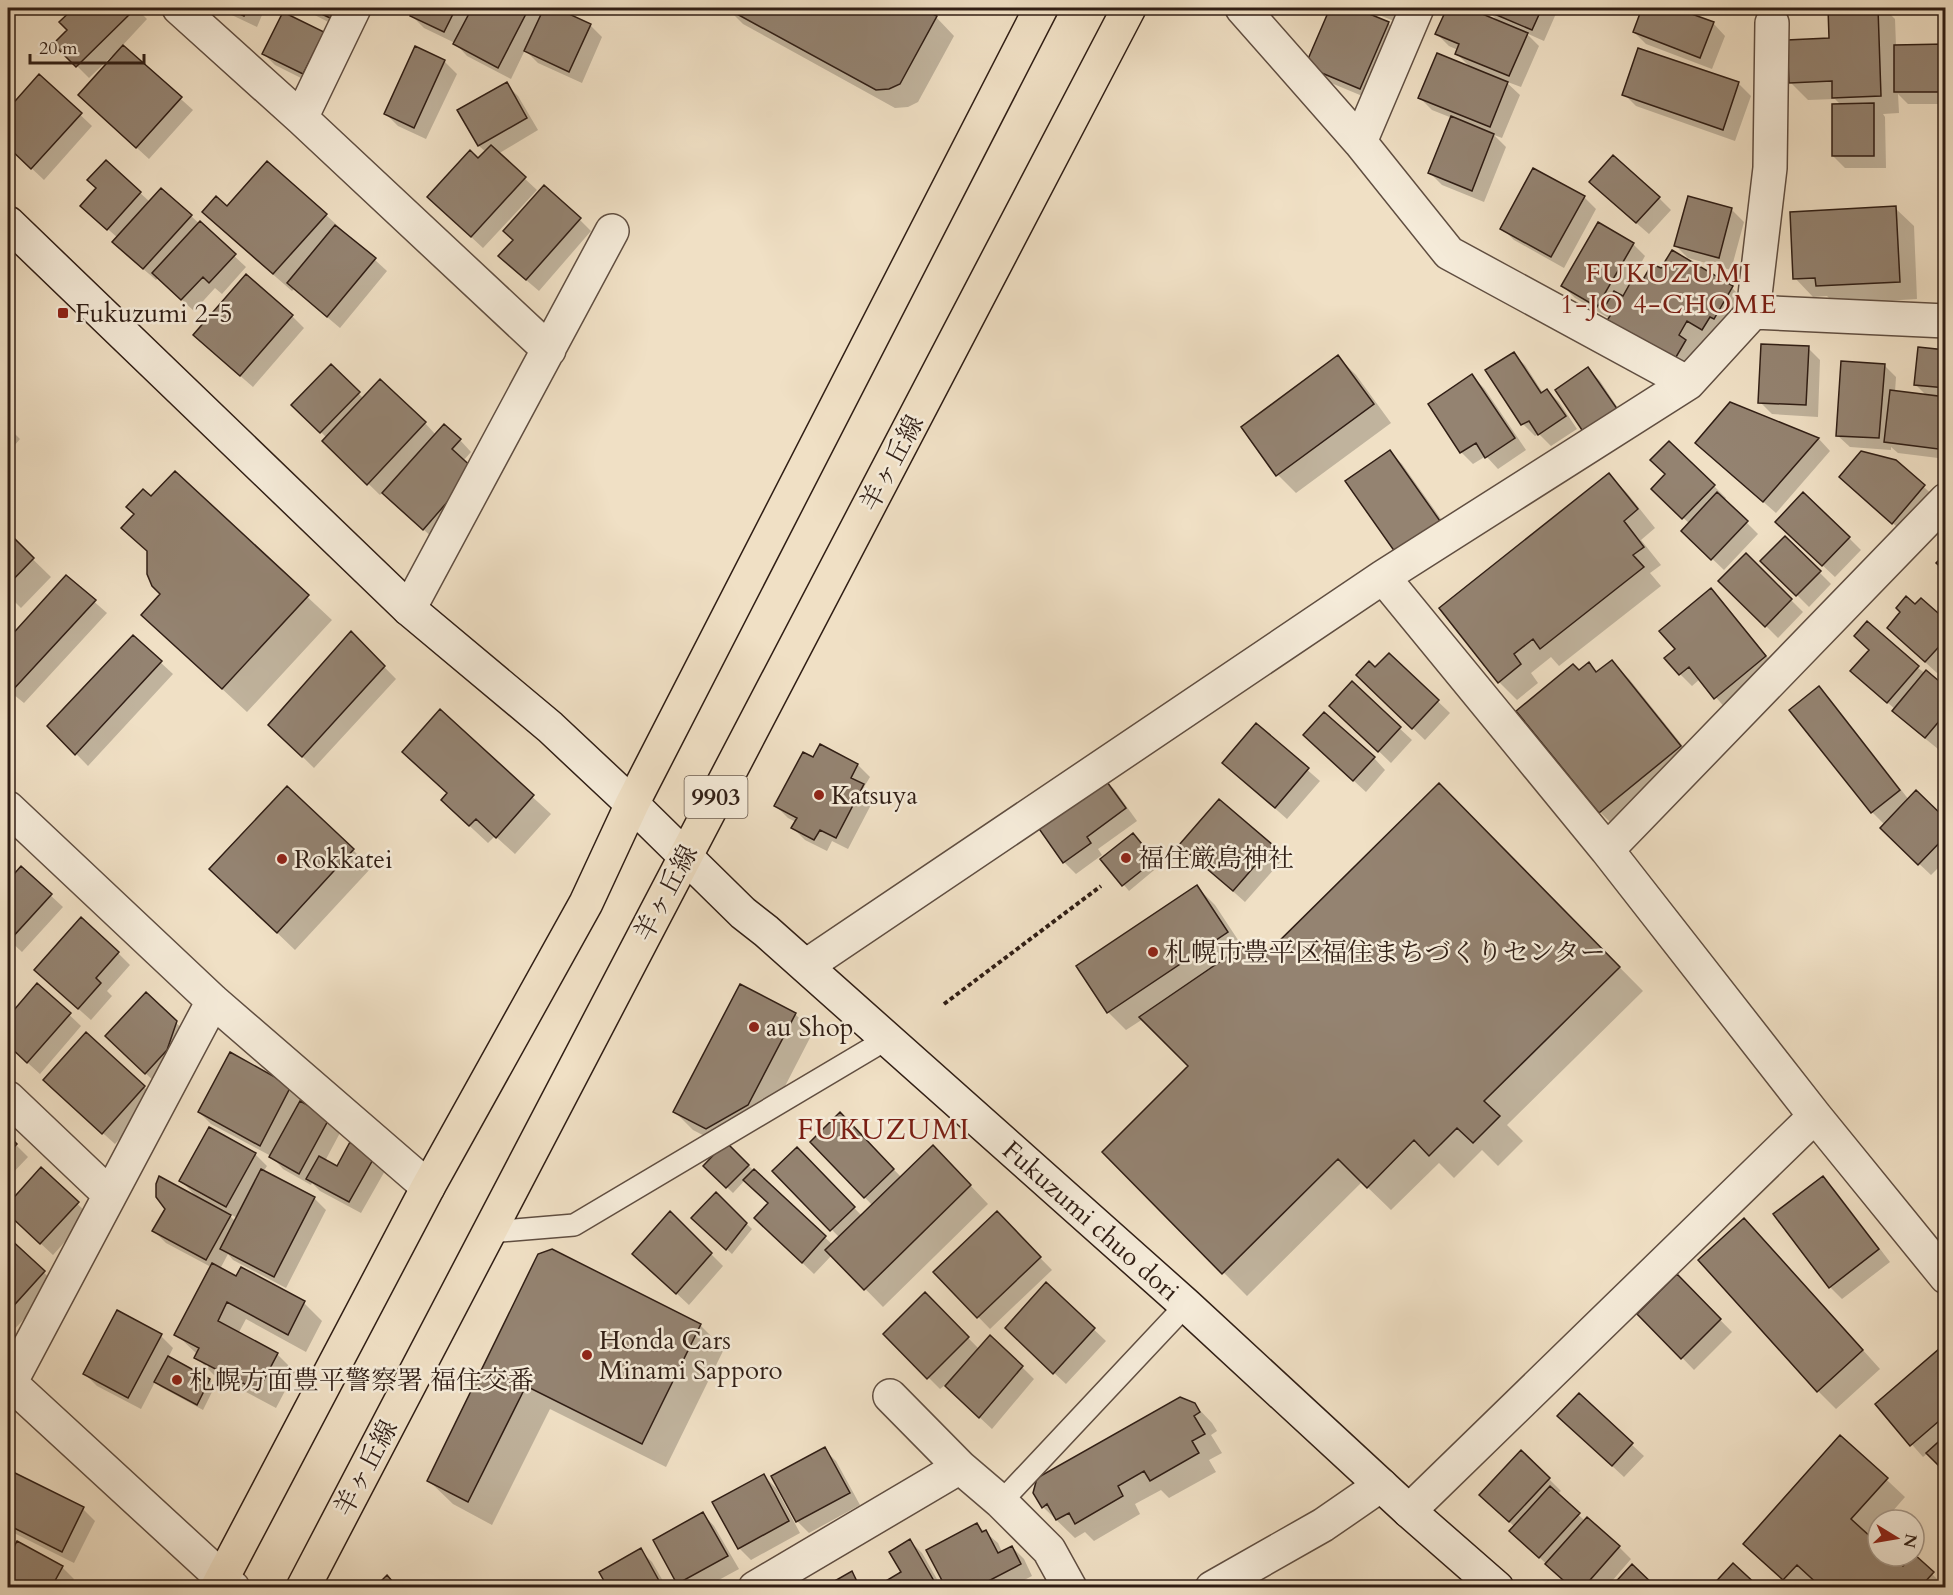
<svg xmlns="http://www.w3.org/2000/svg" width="1953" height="1595" font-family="Cardo,'Noto Serif JP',serif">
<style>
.shadow{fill:#0003;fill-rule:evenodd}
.building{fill:#948371;stroke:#301e15;stroke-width:1.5}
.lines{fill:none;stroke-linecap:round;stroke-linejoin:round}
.lane-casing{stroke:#604e41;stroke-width:24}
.street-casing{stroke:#604e41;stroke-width:36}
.secondary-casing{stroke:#301e15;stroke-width:36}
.primary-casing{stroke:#301e15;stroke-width:36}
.path{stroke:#301e15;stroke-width:4;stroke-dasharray:4.5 3;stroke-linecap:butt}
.lane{stroke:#f5ebd9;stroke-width:21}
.street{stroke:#f5ebd9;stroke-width:33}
.secondary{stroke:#f5ebd9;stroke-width:33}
.primary{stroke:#f0e0c5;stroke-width:33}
.poi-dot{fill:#8f2418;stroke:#f5ebd9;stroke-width:2}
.labels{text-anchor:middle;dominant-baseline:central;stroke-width:5;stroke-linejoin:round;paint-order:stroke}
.shield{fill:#f5ebd9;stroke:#6b5c50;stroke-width:1.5}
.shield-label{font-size:24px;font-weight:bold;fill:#301e15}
.poi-label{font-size:26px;fill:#301e15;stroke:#f5ebd9;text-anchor:start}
.street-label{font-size:26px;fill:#301e15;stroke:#f5ebd9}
.neighbourhood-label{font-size:27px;letter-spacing:1.5px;fill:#7a1f14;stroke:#f5ebd9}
.quarter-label{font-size:28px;letter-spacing:1.5px;fill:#7a1f14;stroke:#f5ebd9}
</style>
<rect width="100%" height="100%" fill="#f0e0c5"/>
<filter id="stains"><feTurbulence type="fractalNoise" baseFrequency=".00333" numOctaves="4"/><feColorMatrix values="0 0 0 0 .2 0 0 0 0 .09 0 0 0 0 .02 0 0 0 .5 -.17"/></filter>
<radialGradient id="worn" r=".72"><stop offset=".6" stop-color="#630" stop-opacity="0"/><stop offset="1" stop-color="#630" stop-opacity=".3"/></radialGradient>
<path class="shadow" d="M76 8H136L147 19 122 46 193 110 149 159 92 107 113 58 112 56 89 78 55 44 69 30 61 22Z
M217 8H265L257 27Z
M301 8H353L342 29Z
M416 8H482L488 11 489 8H552L590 25 602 37 582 83 538 63 525 50 511 79 467 56 455 43 424 28 412 16Z
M727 8H918L936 17 954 36 918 102 908 107 895 108 743 24Z
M1277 8H1286L1283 14Z
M1292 8H1308L1305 14Z
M1332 8H1351L1388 23 1400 35 1372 100 1319 78 1307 66Z
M1362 8H1400L1394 21Z
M1448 8H1464L1499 22 1487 10V8H1556L1558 9 1544 41 1526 33 1539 46 1521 87 1505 81 1520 95 1502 138 1494 135 1506 147 1484 202 1442 185 1430 173 1452 118 1432 110 1420 98 1472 69 1457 54 1458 50 1449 46 1437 34Z
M1644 8H1670L1713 23 1725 36 1712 69 1646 44 1634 32Z
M1830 8H1884L1895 19 1896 46H1946V104H1908L1898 94 1899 113 1883 114 1885 117 1886 168H1845L1833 156 1841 105 1835 99 1808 100 1790 82 1831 39Z
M323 34 335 46 315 85 275 65 263 53Z
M416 48 445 62 457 74 426 139 398 126 386 114Z
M1639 50 1739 84 1751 96 1735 141 1636 106 1624 94Z
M39 76 92 126 44 180 8 146V111Z
M506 84 518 96 538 130 498 154 537 190 483 248 441 209 486 152 479 146 459 111Z
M106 162 150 202 191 216 246 267 222 294 215 288 194 311 158 278 156 280 126 254 118 238 94 217 98 188Z
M1603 194 1659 198 1671 210 1649 234Z
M1584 197 1596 209 1564 268 1514 240 1502 228Z
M1689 198 1732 210 1744 222 1731 270 1688 258 1676 246Z
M227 208 326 215 387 271 340 328 294 289 292 291 222 230Z
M1895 208 1914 226 1917 299 1835 304 1827 296 1813 297 1795 278Z
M579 219 591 231 539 291 512 268Z
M1633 244 1645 256 1632 279 1641 285 1661 271 1732 288 1750 306 1721 347 1706 338 1697 353 1690 381 1610 319 1575 298 1563 286Z
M292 316 304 328 253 387 207 347Z
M1808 348 1820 360 1818 417 1772 414 1760 402Z
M1946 351V459L1898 453 1891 447V450L1850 447 1837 435 1884 365 1896 377 1895 392 1927 396 1915 384Z
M1513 354 1525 365 1543 393 1547 390 1559 402 1577 429 1551 446 1539 434 1535 436 1523 424Z
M1338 357 1356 375 1391 423 1296 493 1278 475 1243 428Z
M331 366 364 399 425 423 436 435 460 440 471 452 463 461 436 541 383 492 380 495 324 441 327 438 293 405Z
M1588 369 1600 381 1630 426 1599 447Z
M1472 376 1484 388 1526 450 1498 469 1486 456 1473 464 1461 452 1430 404Z
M1731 404 1819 439 1830 451 1776 513 1709 454Z
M8 427 20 439 8 453Z
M1390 452 1402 464 1451 533 1347 482Z
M1895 461 1936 498 1905 534 1853 488Z
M175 473 332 620 247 712 167 638 162 594 148 552 151 498Z
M1609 475 1627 493 1655 528 1641 540 1661 565 1650 573 1661 586 1559 666 1551 657 1531 673 1538 683 1517 700 1499 682 1441 608Z
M1714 486 1726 498 1724 500 1758 534 1724 570 1683 531 1690 524 1665 501Z
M1789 534 1849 538 1861 550 1835 577Z
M8 535 51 577 21 608 8 595Z
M1785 538 1831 584 1809 607 1763 561Z
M1746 555 1803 612 1778 638 1720 580Z
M66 577 107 613 24 703 8 690V641Z
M1711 590 1723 602 1777 669 1727 710 1700 679 1692 686 1680 674 1677 650Z
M1915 606 1946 622V664L1937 673 1901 640 1902 613Z
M351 633 396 679 314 768 270 725Z
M133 637 173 674 88 766 49 726Z
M1389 655 1450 713 1425 740 1370 687 1375 669Z
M1612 662 1630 680 1698 765 1618 830 1600 812 1579 672 1588 664 1597 673Z
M1918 668 1946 689V739L1938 749 1906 723 1894 711 1895 709 1864 683Z
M1352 684 1412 740 1391 763 1332 706Z
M1819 688 1831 700 1909 800 1946 821V860L1931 875 1894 840 1885 825 1872 812 1791 710Z
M440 712 551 814 515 854 495 836 488 843 461 818 448 794 404 752Z
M1256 725 1320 781 1287 819 1224 763Z
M821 746 858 765 870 777 864 787 875 797 848 849 832 841 827 851 805 840 793 828 796 822 788 818 776 806 814 759Z
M1317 747 1374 758 1385 770 1366 792Z
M1102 777 1114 789 1137 821 1098 849 1102 855 1076 874 1064 862Z
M1439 785 1643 991 1507 1125 1523 1141 1498 1166 1482 1150 1454 1178 1439 1163 1391 1210 1362 1182 1247 1296 1104 1152 1190 1066 1143 1019 1126 1030 1108 1012 1197 887 1215 905 1244 949 1258 964Z
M1138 840 1159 866 1129 891 1102 859Z
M1181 845 1272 847 1283 859 1245 902Z
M353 850 371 868 295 950 229 887Z
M21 868 63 907 22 952 8 939V884Z
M118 953 130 965 107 991 112 996 91 1020 48 982Z
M8 960 15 967 8 974Z
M38 985 81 1026 40 1074 8 1045V1019Z
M795 1014 813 1032 766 1123 728 1145 754 1171 833 1245 840 1238 774 1171 797 1149 862 1216 873 1206 812 1142 852 1126 902 1178 951 1165 988 1204 883 1307 832 1255 814 1274 768 1230 769 1204 745 1180 733 1193 705 1166 724 1146 693 1130 675 1112Z
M175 1022 188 1034 158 1085 119 1048Z
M144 1087 156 1099 115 1144 57 1092Z
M291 1087 303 1099 301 1103 341 1131 325 1161 337 1168 351 1144 386 1169 361 1213 320 1191 312 1183 311 1185 283 1169 271 1156 211 1124 199 1112Z
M8 1137 28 1157 8 1178Z
M255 1154 267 1166 263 1172 314 1198 326 1210 286 1288 233 1260 228 1254 220 1269 237 1278 241 1269 304 1303 322 1321 306 1352 246 1319 238 1334 277 1354 295 1372 276 1408 214 1375 196 1357 197 1354 176 1334 211 1267 166 1243 154 1231 197 1197 181 1181ZM227 1212 237 1218 235 1221 227 1213Z
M41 1169 89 1215 53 1255 8 1213V1206Z
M1823 1178 1835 1190 1890 1262 1842 1299 1830 1287Z
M716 1194 752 1229 732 1254 693 1218Z
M670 1213 723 1266 689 1305 646 1265Z
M997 1214 1052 1270 990 1329 935 1272Z
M1762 1238 1880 1369 1836 1409 1818 1391Z
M8 1239 56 1284 11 1333 8 1329Z
M539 1256 700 1325 724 1349 666 1467 550 1409 492 1525 453 1504 429 1481Z
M1677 1276 1732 1332 1694 1370 1640 1314Z
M1047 1285 1106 1341 1066 1384 1019 1340Z
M925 1294 979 1349 1022 1367 1034 1379 992 1429 945 1385 940 1389 885 1334Z
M118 1312 161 1336 173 1348 168 1358 210 1380 215 1386 203 1410 161 1387 155 1382 141 1409 97 1386 85 1374Z
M1946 1345V1471L1928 1453 1923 1457 1877 1405Z
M1579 1396 1644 1456 1624 1477 1571 1428Z
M1194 1404 1212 1423 1217 1431 1211 1435 1222 1453 1209 1460 1216 1472 1169 1498 1161 1490 1135 1504 1140 1514 1094 1541 1085 1532 1075 1538 1043 1507Z
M1841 1437 1905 1497 1885 1520H1878V1528L1869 1537 1873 1541 1878 1536V1556H1914L1946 1588H1823L1816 1582 1811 1588H1791L1745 1544Z
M824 1449 836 1461 860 1505 809 1533 797 1521Z
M10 1472 83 1509 95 1521 74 1563 8 1530V1476Z
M764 1476 776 1488 800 1533 751 1560 739 1548Z
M1549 1479 1561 1491 1557 1494 1585 1521 1619 1547 1631 1559 1606 1588H1572L1523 1542 1515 1527 1493 1507Z
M702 1513 714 1526 739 1569 704 1588H683L678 1583Z
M977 1525 998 1543 1002 1552 1012 1547 1024 1559 1032 1576 1009 1588H947Z
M910 1541 922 1553 942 1588H877L903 1573Z
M18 1543 62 1567 74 1579 69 1588H8V1562Z
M640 1550 652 1562 667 1588H610Z
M851 1573 865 1588H836Z"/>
<path class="building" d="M74 8H136L76 67 53 44 67 30 59 22Z
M227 8H248L244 16Z
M309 8H335L330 18Z
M414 8H456L444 32 410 16Z
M472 8H529L498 68 453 44Z
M544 8H556L591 24 569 72 524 51Z
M726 8H921L937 16 900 84 889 89 876 90Z
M1330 8H1355L1389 22 1360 89 1305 66Z
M1447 8H1468L1528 33 1509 76 1455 54 1459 44 1435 34Z
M1486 8H1542L1532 30 1485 10Z
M1642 8H1675L1714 22 1700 58 1633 32Z
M1828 8H1878L1881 96 1832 98V81L1789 83 1787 40 1829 38Z
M283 12 324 32 303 74 262 54Z
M1946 44V92H1894V45Z
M123 45 182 97 136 148 78 95Z
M415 46 445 60 414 128 384 114Z
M1638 48 1739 82 1723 130 1622 95Z
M1437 53 1508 82 1490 127 1418 98Z
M39 74 82 113 31 169 8 147V109Z
M507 82 527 118 478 146 457 110Z
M1874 103V156H1832V104Z
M1451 116 1494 134 1472 191 1428 173Z
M491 145 526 177 471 237 427 197 470 150 478 158Z
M1613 155 1660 197 1636 223 1589 182Z
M106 160 141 192 107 230 80 206 96 188 87 180Z
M267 161 327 214 273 274 202 212 216 196 227 206Z
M1533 168 1585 196 1551 257 1500 229Z
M544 185 581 218 526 280 498 256 513 240 503 231Z
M161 188 192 215 143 269 112 242Z
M1688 196 1732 208 1719 258 1674 246Z
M1896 206 1900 282 1816 286 1815 278 1793 279 1790 212Z
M200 221 236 254 209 283 203 277 181 300 152 273Z
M1598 222 1634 243 1597 307 1561 286Z
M335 225 376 258 327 317 287 283Z
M1672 250 1733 286 1714 319 1710 317 1702 330 1687 321 1679 335 1686 340 1672 364 1604 325 1612 313 1604 308 1614 291 1623 296 1633 278 1641 283 1652 264 1661 268Z
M246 274 293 315 240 376 193 335Z
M1761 344 1809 346 1806 405 1758 403Z
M1918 347 1946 350V388L1914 385Z
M1514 352 1541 393 1547 389 1566 416 1538 435 1529 421 1521 425 1485 370Z
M1338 355 1374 404 1276 476 1241 427Z
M1841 361 1885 364 1879 438 1836 436Z
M331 364 360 392 320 433 291 405Z
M1588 367 1620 413 1586 436 1555 390Z
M1472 374 1515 438 1485 458 1476 443 1460 453 1428 404Z
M380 379 426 422 367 485 322 441Z
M1890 390 1946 397V450L1884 442Z
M1730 402 1819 438 1763 502 1695 443Z
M444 424 461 439 452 449 475 470 423 530 382 493Z
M1669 441 1715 485 1682 519 1651 489 1665 474 1650 460Z
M1390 450 1440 521 1395 552 1345 481Z
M1861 451 1896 460 1925 485 1892 524 1839 477Z
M175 471 309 595 222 689 141 615 160 594 152 586 147 574V551L121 528 134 514 126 507 143 489 151 496Z
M1609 473 1638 509 1624 521 1644 547 1633 555 1644 567 1540 649 1533 639 1514 654 1521 664 1498 683 1439 608Z
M1717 492 1748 521 1711 560 1681 531Z
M1803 492 1850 537 1822 566 1775 522Z
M8 532 34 558 8 585Z
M1785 536 1821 571 1796 596 1760 561Z
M1746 553 1792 599 1765 627 1718 581Z
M1946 553V572L1936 563Z
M66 575 96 600 11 692 8 689V639Z
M1711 588 1766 656 1714 699 1689 667 1679 675 1664 658 1675 649 1659 631Z
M1906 596 1915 604 1921 598 1946 620V639L1925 662 1887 628 1900 612 1896 608Z
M1867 621 1919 666 1887 703 1850 671 1869 650 1854 636Z
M351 631 385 666 302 757 268 725Z
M133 635 162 661 75 755 47 726Z
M1389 653 1439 700 1412 729 1356 675 1369 661 1375 667Z
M1612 660 1681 746 1599 813 1516 711 1573 664 1579 670 1589 662 1596 672Z
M1926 670 1946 687V713L1925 738 1892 711Z
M1352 681 1401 727 1378 752 1329 706Z
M1819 686 1900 790 1871 813 1789 710Z
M440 709 534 795 496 838 476 819 469 826 441 800 447 793 402 752Z
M1324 712 1375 757 1353 781 1303 735Z
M1256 723 1309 768 1275 808 1222 763Z
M820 744 858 764 851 778 864 784 836 838 820 830 814 840 791 828 797 818 774 806 803 752 813 757Z
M1102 775 1126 808 1087 837 1091 843 1063 863 1035 823Z
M1439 783 1620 967 1484 1101 1500 1116 1473 1143 1457 1128 1429 1156 1414 1140 1367 1188 1338 1159 1222 1274 1102 1152 1188 1066 1139 1017 1243 946 1258 962Z
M287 786 354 849 277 933 209 869Z
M1916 790 1946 819V836L1918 865 1880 828Z
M1219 799 1273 845 1233 891 1179 845Z
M1133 833 1155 860 1122 886 1100 859Z
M21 866 52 894 9 941 8 881Z
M1197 885 1228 932 1107 1013 1076 966Z
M81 917 119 952 96 978 101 983 78 1009 34 970Z
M37 983 71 1013 27 1063 8 1045V1017Z
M740 984 796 1013 748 1105 706 1129 673 1112Z
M146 992 177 1021 167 1050 145 1074 105 1036Z
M86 1032 145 1086 102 1134 43 1080Z
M230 1052 291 1086 260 1146 198 1112Z
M300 1101 330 1117 299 1174 269 1157Z
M840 1112 894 1169 864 1198 810 1142Z
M209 1127 256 1153 226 1207 179 1181Z
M8 1135 17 1144 8 1153Z
M350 1142 375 1156 349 1202 306 1179 319 1156 337 1166Z
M726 1142 749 1165 726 1188 703 1166Z
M933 1145 971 1185 864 1290 825 1250Z
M797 1147 855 1207 830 1231 772 1171Z
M41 1167 79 1202 40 1244 8 1214V1204Z
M261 1169 315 1197 274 1277 220 1249Z
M754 1169 826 1236 802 1263 754 1218 768 1203 743 1180Z
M159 1176 231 1215 206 1260 152 1231 165 1209 156 1197V1184Z
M1823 1176 1879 1249 1829 1288 1773 1214Z
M716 1192 747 1223 726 1250 691 1218Z
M670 1211 712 1253 676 1294 632 1254Z
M997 1211 1041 1257 977 1318 933 1272Z
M1744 1218 1863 1350 1817 1392 1698 1260Z
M8 1237 45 1271 8 1312Z
M552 1249 701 1324 642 1444 526 1386 468 1502 427 1481 538 1254Z
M212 1263 236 1276 241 1267 305 1301 288 1335 227 1302 218 1321 278 1353 258 1391 194 1358 199 1348 174 1335Z
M1677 1274 1721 1319 1681 1359 1637 1314Z
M1046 1282 1095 1328 1053 1374 1005 1328Z
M925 1292 969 1337 927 1379 883 1334Z
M117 1310 162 1334 128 1398 83 1374Z
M990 1335 1023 1366 979 1418 945 1386Z
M1946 1343V1415L1910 1446 1875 1404Z
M168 1356 210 1379 197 1405 154 1382Z
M1579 1393 1633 1443 1612 1466 1557 1416Z
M1180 1397 1195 1403 1200 1412 1194 1416 1205 1434 1192 1441 1199 1453 1150 1481 1144 1471 1118 1486 1123 1496 1075 1524 1069 1513 1056 1520 1047 1504 1042 1508 1033 1493 1037 1478Z
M1840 1435 1888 1478 1851 1519 1873 1539 1878 1534V1556H1892L1903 1566 1914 1554 1934 1572 1924 1583 1929 1588H1822L1797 1565 1783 1580 1743 1544Z
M1946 1435V1473L1926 1453Z
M825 1447 850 1493 796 1522 771 1476Z
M1521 1450 1550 1478 1509 1522 1479 1495Z
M9 1470 84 1507 62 1552 8 1525Z
M764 1474 789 1521 738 1549 712 1502Z
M1550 1486 1580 1513 1539 1558 1509 1531Z
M703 1512 728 1556 677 1584 653 1540Z
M1587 1517 1620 1546 1583 1588H1572L1545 1564Z
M977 1523 982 1532 986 1530 998 1553 1012 1546 1021 1564 975 1588H946L926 1550Z
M910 1539 938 1588H874L901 1572 889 1552Z
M17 1541 63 1566 51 1588H8V1559Z
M641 1548 663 1588H608L599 1572Z
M1733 1563 1760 1588H1710Z
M1632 1564 1657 1588H1610Z
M852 1571 860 1588H834L831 1583Z
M387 1575 398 1588H374Z"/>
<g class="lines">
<defs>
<path id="lane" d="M490 1232 574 1225 887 1039
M1001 1502 1186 1305"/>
<path id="street" d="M179 8 301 118 549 350
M1242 8 1360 142 1449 253 1688 383
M1772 23 1770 168 1753 312 1946 321
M301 118 354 8
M1360 142 1417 8
M1383 577 1607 850 1815 1116 1946 1277
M409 609 612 231
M8 808 213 1001 428 1187
M1607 850 1946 500
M806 966 1383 577 1688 383 1753 312
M8 1098 110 1195 8 1387
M110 1195 213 1001
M8 1381 233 1588
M890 1396 960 1467 1001 1502 1049 1550 1070 1588
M1409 1511 1815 1116
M755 1588 960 1467
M1212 1588 1323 1525 1381 1485"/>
<g id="secondary">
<path id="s1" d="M8 223 409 609 550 727 632 804 743 913 766 931 1186 1305 1409 1511 1497 1588"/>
</g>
<path id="primary" d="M217 1588 428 1187 586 903 632 804 1041 8
M303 1588 1129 8"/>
</defs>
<use href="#lane" class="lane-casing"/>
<use href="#street" class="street-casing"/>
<use href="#secondary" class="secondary-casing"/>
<use href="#primary" class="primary-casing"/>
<path class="path" d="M944 1004 1101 886"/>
<use href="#lane" class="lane"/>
<use href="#street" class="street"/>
<use href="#secondary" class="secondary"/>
<use href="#primary" class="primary"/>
</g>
<g class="poi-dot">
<rect x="57" y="307" width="12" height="12" rx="3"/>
<circle cx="819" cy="795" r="6"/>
<circle cx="1126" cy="858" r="6"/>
<circle cx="282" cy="859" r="6"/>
<circle cx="1153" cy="952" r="6"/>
<circle cx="754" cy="1027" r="6"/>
<circle cx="587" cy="1355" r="6"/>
<circle cx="177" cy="1380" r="6"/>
</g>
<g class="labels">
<rect class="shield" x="684.5" y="776" width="63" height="42" rx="4.5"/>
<g class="shield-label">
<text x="716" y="797">9903</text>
</g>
<g class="poi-label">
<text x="75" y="313">Fukuzumi 2-5</text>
<text x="831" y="795">Katsuya</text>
<text x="1138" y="858">福住厳島神社</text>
<text x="294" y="859">Rokkatei</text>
<text x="1165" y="952">札幌市豊平区福住まちづくりセンター</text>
<text x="766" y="1027">au Shop</text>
<text x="599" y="1340">Honda Cars<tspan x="599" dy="30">Minami Sapporo</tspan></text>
<text x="189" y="1380">札幌方面豊平警察署 福住交番</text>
</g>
<g class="street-label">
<text transform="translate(892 463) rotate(-62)">羊ヶ丘線</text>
<text transform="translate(666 893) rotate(-62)">羊ヶ丘線</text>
<text stroke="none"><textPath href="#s1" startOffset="1473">Fukuzumi chuo dori</textPath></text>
<text transform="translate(366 1468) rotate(-62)">羊ヶ丘線</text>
</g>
<g class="neighbourhood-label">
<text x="1669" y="273">FUKUZUMI<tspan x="1669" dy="31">1-JO 4-CHOME</tspan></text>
</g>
<g class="quarter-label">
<text x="884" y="1130">FUKUZUMI</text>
</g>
</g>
<rect width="1953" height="1595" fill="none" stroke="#f0e0c5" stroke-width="30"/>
<rect x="9" y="9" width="1935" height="1577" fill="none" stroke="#301e15" stroke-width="3"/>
<rect x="15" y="15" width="1923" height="1565" fill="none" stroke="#301e15" stroke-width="1.5"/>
<g transform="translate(1896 1538) rotate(101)"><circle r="28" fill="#f5ebd9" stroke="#a6998b" stroke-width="1.5"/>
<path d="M0-4.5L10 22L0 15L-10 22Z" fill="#8f2418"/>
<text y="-9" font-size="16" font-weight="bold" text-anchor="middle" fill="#301e15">N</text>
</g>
<path d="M30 54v9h114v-9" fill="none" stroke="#301e15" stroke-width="3"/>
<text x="39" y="54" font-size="18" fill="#301e15" stroke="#f5ebd9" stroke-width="4.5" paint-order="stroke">20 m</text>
<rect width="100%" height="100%" filter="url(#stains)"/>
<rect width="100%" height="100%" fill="url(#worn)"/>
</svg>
